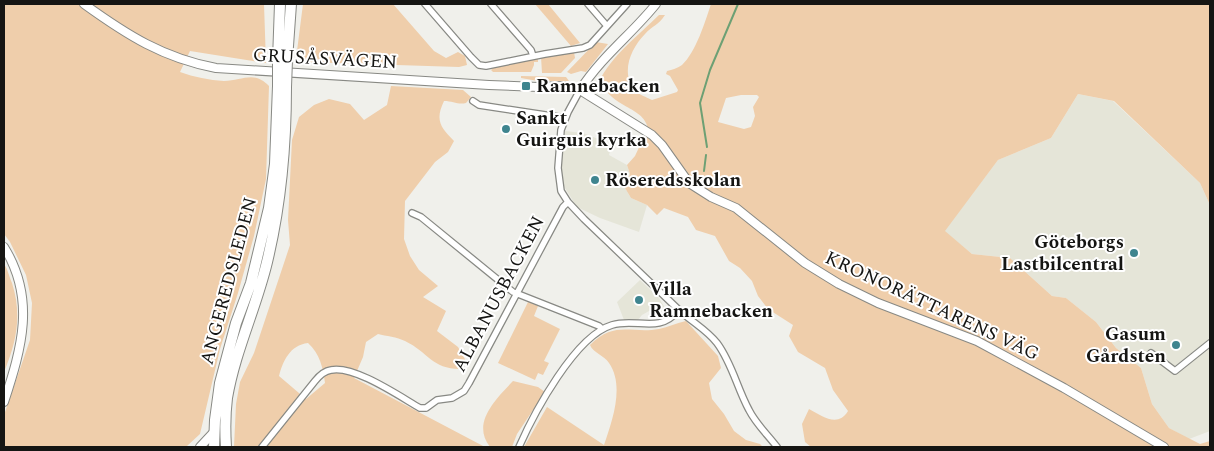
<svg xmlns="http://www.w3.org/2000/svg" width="1214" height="451" font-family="Spectral,serif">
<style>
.built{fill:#e5e5d8}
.green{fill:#efceab;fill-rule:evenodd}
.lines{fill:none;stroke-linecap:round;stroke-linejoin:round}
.stream{stroke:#6da074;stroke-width:2}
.street-casing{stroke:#888984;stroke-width:8}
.secondary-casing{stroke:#888984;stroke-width:10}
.highway-casing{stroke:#888984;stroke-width:12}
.street{stroke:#fff;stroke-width:5.5}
.secondary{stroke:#fff;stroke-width:8}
.highway{stroke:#fff;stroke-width:10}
.highway-bridge-casing{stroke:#888984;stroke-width:12;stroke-linecap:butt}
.highway-bridge{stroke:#fff;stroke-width:10}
.poi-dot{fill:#3f858f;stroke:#fff;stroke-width:2}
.labels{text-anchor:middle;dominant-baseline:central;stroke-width:4;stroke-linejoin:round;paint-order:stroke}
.street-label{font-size:19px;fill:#151513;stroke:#fff}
.poi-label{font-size:19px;font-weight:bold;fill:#151513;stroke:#fff;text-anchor:start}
</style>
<rect width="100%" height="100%" fill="#f0f0eb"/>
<path class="built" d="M1078 94 1113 101 1200 183 1210 205V431L1189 439 1169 428 1152 404 1141 368 1116 348 1096 322 1066 298 1052 296 1010 258 972 254 944 231 998 160 1051 138Z
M565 131 583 133 601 140 611 146 609 155 627 165 630 174 625 188 631 198 647 205 639 232 600 218 577 207 563 185 560 165Z
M640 280 659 298 667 311 663 316 656 307 642 315 637 321 624 320 617 302Z"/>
<path class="green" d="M4 4H264L266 63 190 51 180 72C194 77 209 80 224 81 242 81 254 70 269 86L266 179 254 236 238 293 220 349 200 434 187 446 4 447V415L30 340 32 303 26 275 10 242 4 234Z
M303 4H393L434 51 446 58 458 52 465 56 467 65 459 67 303 62 297 51Z
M535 4H548L580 43 571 46Z
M711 4H1210V205L1200 183 1114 101 1078 94 1051 138 998 160 945 231 972 254 1010 258 1052 296 1066 298 1096 322 1116 348 1141 368 1152 404 1169 428 1200 444 1210 441V447H811L805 442 802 424 809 409C822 416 838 428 848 411L833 390 825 368 798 352 789 336 793 325 768 309 758 296 752 281 740 268 729 261 715 236 696 230 688 217 664 208 657 215 647 205 631 198 625 188 630 174 627 165 635 156 648 128C644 114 633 111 622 104 613 99 605 91 599 82 610 57 640 34 659 15H665C659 25 652 26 645 34 631 48 620 73 635 90 638 95 647 97 652 100L677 92 678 90 670 76 666 74 667 71C672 70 678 68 682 65 696 52 705 22 711 4ZM741 95H757L759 97 753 107 755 116 751 127 744 129 718 122 726 98Z
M596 42 608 44 586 72 581 71 571 74 567 72Z
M574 52 575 58 561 73H542L541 57Z
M538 58V62H534V65L531 72H493L491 70 494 67Z
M521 76 566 77 569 81H538L521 78Z
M391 86 463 90 471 97 466 103C458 105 453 101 444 101 435 120 440 127 454 141L448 152 435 162 405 201 404 239 410 256 419 270 438 286 423 297 446 311 437 331 458 347 466 361 460 369C432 369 428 352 405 341 397 337 386 336 378 334L366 342 363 357 354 378 485 447H234L236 404 240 382 254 353 290 245 288 220 292 140 299 117 314 105 329 99 350 104 364 120 387 105ZM308 343C320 354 323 368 325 383L306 399 279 376C283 361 290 345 308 343Z
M4 264C8 270 9 276 12 283 22 314 17 341 4 372Z
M528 302 538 306 534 316 560 329 544 361 549 363 543 375 538 373 535 380 498 363Z
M686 321 718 356 721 368 709 383 712 399 724 414 734 431 746 440 760 444 763 447H524L547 407 604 445C612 421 625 386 609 363 604 355 593 353 590 345 615 320 631 334 659 329 668 327 677 323 686 321Z
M513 381 538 387 545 392 517 434 512 447H490C471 423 496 399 513 381Z"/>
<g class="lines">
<path class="stream" d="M707 147 700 103 710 70 738 4
M704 171 706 155"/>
<defs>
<path id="street" d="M425 4 471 57 479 65 486 66 545 54 583 48 590 45 627 4
M491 4 531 50 533 56
M588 4 607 26
M473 101 479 105 565 118
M412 213 421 217 513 292 599 326 602 329
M679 310C692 322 707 330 717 343 732 363 737 388 749 410 756 424 768 435 777 447
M1151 353 1175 371 1210 343
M262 447 315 381C319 376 324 371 331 370 354 365 399 396 420 408H426L437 400 452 398 464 391 469 383 563 207 568 202
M519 447C534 413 575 336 612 325 637 317 658 335 679 310L584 219 568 202 561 191 558 168 561 130 568 112 580 90"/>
<path id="secondary" d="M84 4C127 35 163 58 216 68L489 85 538 87 564 86 580 90 652 135 662 145 689 183 711 197 736 208 805 263 839 284 878 303 977 341 1064 388 1164 447
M580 90C602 56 632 34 656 4
M4 247C36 299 22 347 4 402
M200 447 214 432"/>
<path id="highway" d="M278 60 280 4
M287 60 291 4
M214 447 215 420 220 383 236 323 251 283 269 208 275 164 278 86
M226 447C225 431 225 414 227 398 235 351 256 308 267 262 281 204 286 147 286 87"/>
</defs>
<use href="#street" class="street-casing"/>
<use href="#secondary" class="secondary-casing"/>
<use href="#highway" class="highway-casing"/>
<use href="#street" class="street"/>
<use href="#secondary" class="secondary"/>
<use href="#highway" class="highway"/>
<defs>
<path id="highway-bridge" d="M278 86V60
M286 87 287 60"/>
</defs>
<use href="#highway-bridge" class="highway-bridge-casing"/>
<use href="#highway-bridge" class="highway-bridge"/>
</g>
<g class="poi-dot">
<rect x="521" y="81" width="10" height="10" rx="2.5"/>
<circle cx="506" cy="129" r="5"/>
<circle cx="595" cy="180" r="5"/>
<circle cx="1134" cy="253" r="5"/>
<circle cx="639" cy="300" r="5"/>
<circle cx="1176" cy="345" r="5"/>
</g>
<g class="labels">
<g class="street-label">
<text transform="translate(325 59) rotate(3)">GRUSÅSVÄGEN</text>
<text transform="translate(229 281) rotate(-75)">ANGEREDSLEDEN</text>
<text transform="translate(499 294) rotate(-62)">ALBANUSBACKEN</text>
<text transform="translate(932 306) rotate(25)">KRONORÄTTARENS VÄG</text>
</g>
<g class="poi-label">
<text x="536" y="86">Ramnebacken</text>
<text x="516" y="118">Sankt<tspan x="516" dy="22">Guirguis kyrka</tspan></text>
<text x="605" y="180">Röseredsskolan</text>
<text x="1124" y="242" text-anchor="end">Göteborgs<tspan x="1124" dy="22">Lastbilcentral</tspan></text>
<text x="649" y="289">Villa<tspan x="649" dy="22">Ramnebacken</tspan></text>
<text x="1166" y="334" text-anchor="end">Gasum<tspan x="1166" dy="22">Gårdsten</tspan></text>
</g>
</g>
<rect width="1214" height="451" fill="none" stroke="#151513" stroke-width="10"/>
</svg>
